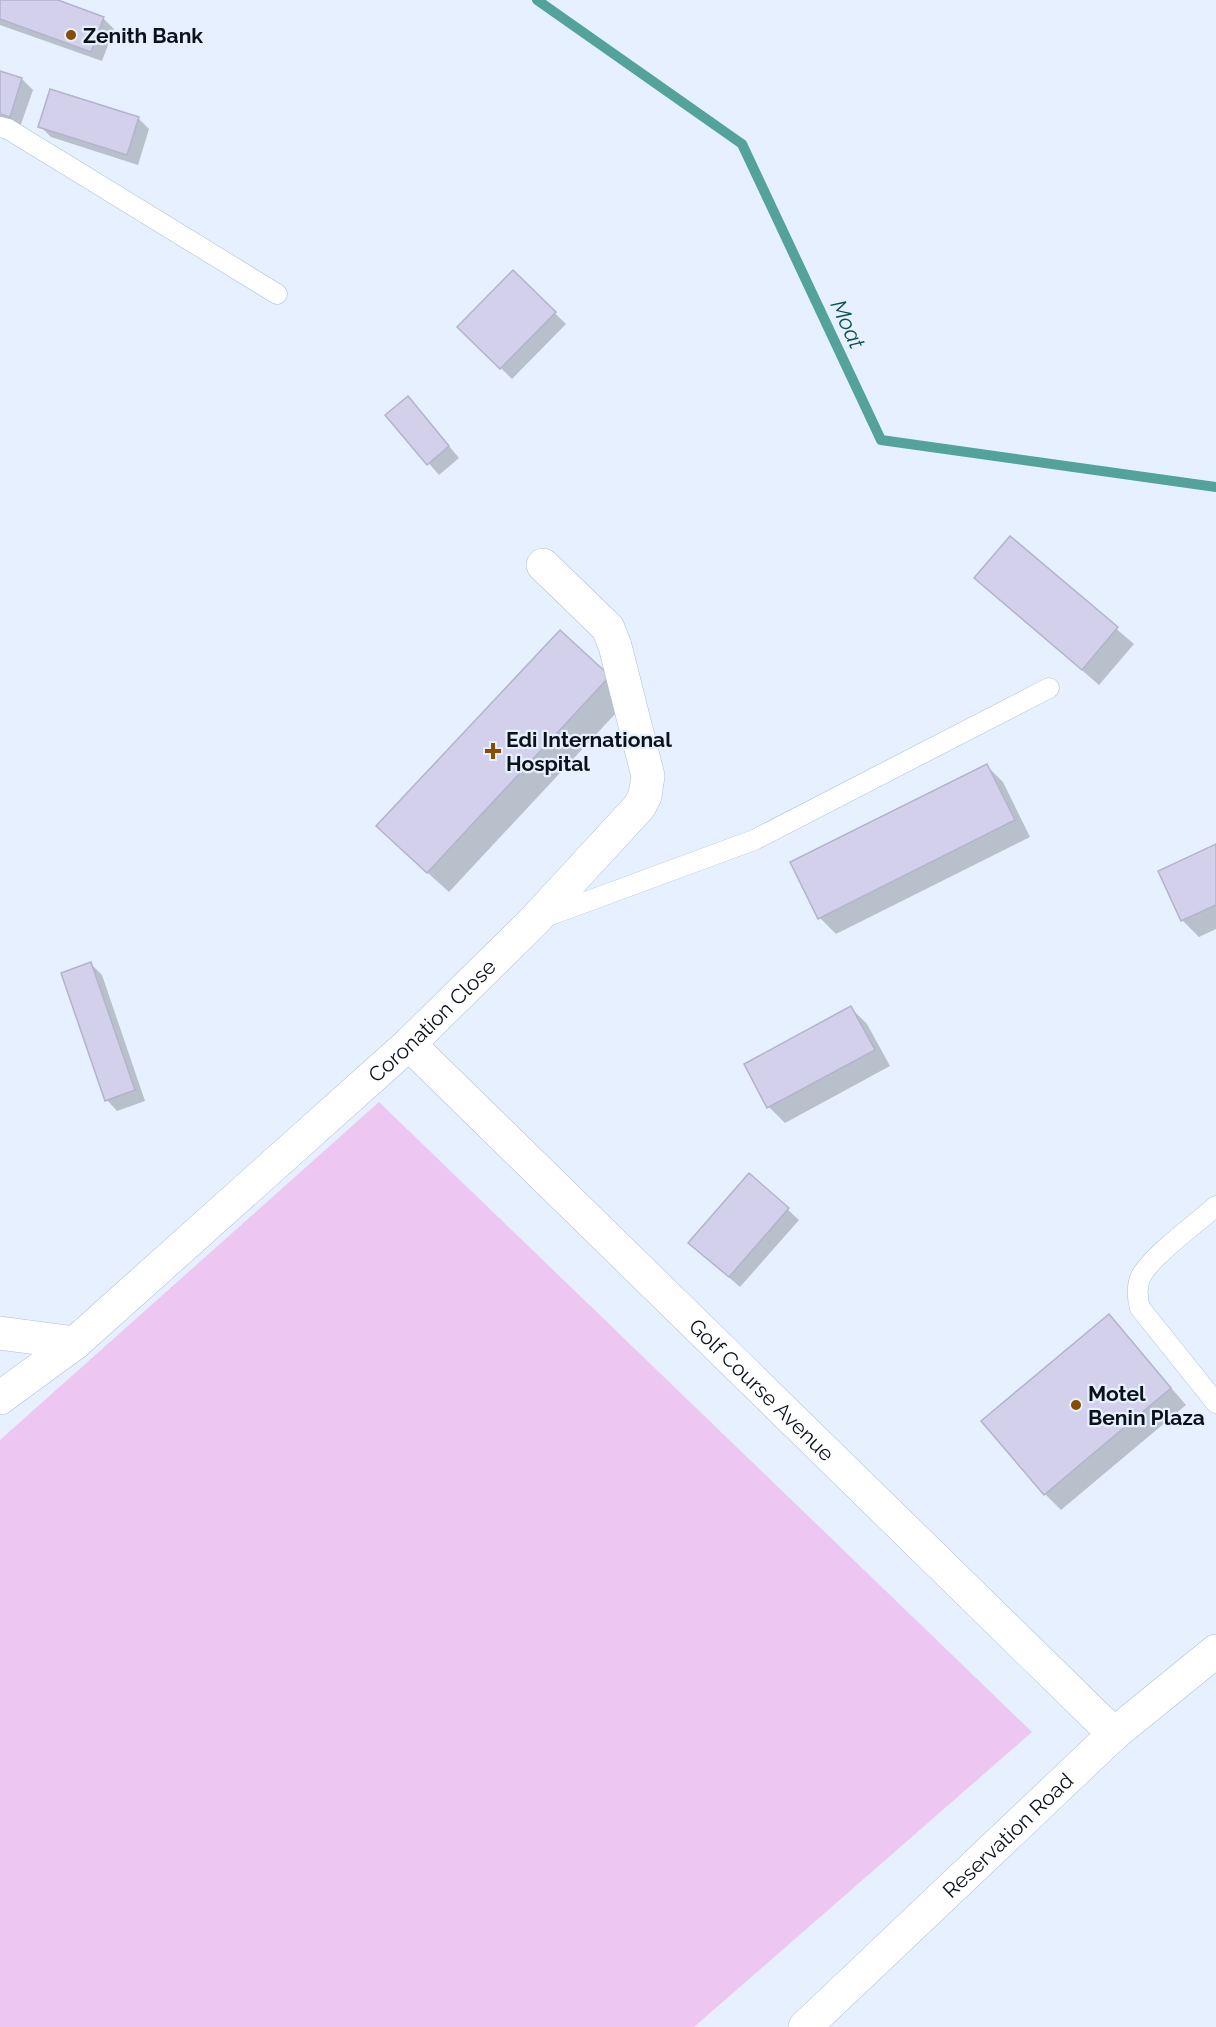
<svg xmlns="http://www.w3.org/2000/svg" width="1216" height="2027" font-family="Raleway,sans-serif">
<style>
.green{fill:#eec6f2}
.shadow{fill:#0003}
.lines{fill:none;stroke-linecap:round;stroke-linejoin:round}
.stream{stroke:#53a29c;stroke-width:10}
.building{fill:#d3d0ec;stroke:#b4b2cc;stroke-width:1.5}
.service-casing{stroke:#aebfd6;stroke-width:21}
.minor-casing{stroke:#aebfd6;stroke-width:34}
.tertiary-casing{stroke:#aebfd6;stroke-width:34}
.service{stroke:#fff;stroke-width:20}
.minor{stroke:#fff;stroke-width:33}
.tertiary{stroke:#fff;stroke-width:33}
.poi-dot{fill:#864e00;stroke:#e6f0ff;stroke-width:2}
.labels{text-anchor:middle;dominant-baseline:central;stroke-width:4.5;stroke-linejoin:round;paint-order:stroke}
.poi-label{font-size:21px;font-weight:bold;fill:#0c121a;stroke:#e6f0ff;text-anchor:start}
.street-label{font-size:21px;fill:#0c121a;stroke:#e6f0ff}
.water-label{font-size:22px;font-style:italic;fill:#0b524e;stroke:#e6f0ff}
</style>
<rect width="100%" height="100%" fill="#e6f0ff"/>
<path class="green" d="M379 1102 1032 1732 694 2027H0V1440Z"/>
<path class="shadow" d="M0 0H53L103 18 114 29 102 61 0 25Z
M0 72 22 79 33 90 20 127 0 120Z
M138 118 149 129 138 165 51 137 40 126Z
M513 272 566 324 512 379 459 327Z
M418 409 459 458 439 475 387 415Z
M1010 538 1134 644 1099 685 976 578Z
M560 632 630 698 449 892 399 847Z
M987 766 1003 782 1030 837 836 934 820 918Z
M1216 846V929L1199 937 1182 920Z
M91 964 102 975 145 1101 117 1111 107 1100Z
M851 1008 867 1024 890 1066 785 1123 769 1107Z
M750 1175 799 1220 740 1287 701 1253Z
M1109 1316 1186 1405 1061 1510 1045 1494Z"/>
<g class="lines">
<path class="stream" d="M537 0 742 144 881 440 1216 487"/>
</g>
<path class="building" d="M0 0H58L104 17 91 52 0 19Z
M0 71 22 78 10 117 0 114Z
M50 89 139 117 127 155 38 127Z
M513 270 556 312 500 369 457 327Z
M408 396 449 446 427 465 385 415Z
M1010 536 1118 627 1082 670 974 578Z
M560 630 610 676 427 873 376 826Z
M987 764 1015 820 818 919 790 862Z
M1216 844V905L1181 921 1158 871Z
M91 962 135 1090 105 1101 61 973Z
M851 1006 875 1050 767 1108 744 1064Z
M749 1173 789 1208 729 1277 688 1243Z
M1109 1314 1171 1388 1044 1495 981 1421Z"/>
<g class="lines">
<defs>
<path id="service" d="M0 127 8 129 277 294
M545 917 754 840 1049 688
M1216 1206C1197 1223 1152 1256 1141 1276 1136 1287 1137 1297 1140 1308L1216 1403"/>
<g id="minor">
<path id="s1" d="M409 1044 1114 1734"/>
<path d="M0 1333 75 1343"/>
<path id="s2" d="M0 1398 75 1343 409 1044 534 921 639 807 645 796 648 776 615 646 608 628 543 565"/>
</g>
<g id="tertiary">
<path id="s3" d="M805 2027 1114 1734 1216 1651"/>
</g>
</defs>
<use href="#service" class="service-casing"/>
<use href="#minor" class="minor-casing"/>
<use href="#tertiary" class="tertiary-casing"/>
<use href="#service" class="service"/>
<use href="#minor" class="minor"/>
<use href="#tertiary" class="tertiary"/>
</g>
<g class="poi-dot">
<circle cx="71" cy="35" r="6"/>
<path d="M490 742h6v6h6v6h-6v6h-6v-6h-6v-6h6z"/>
<circle cx="1076" cy="1405" r="6"/>
</g>
<g class="labels">
<g class="poi-label">
<text x="83" y="35">Zenith Bank</text>
<text x="506" y="739">Edi International<tspan x="506" dy="24">Hospital</tspan></text>
<text x="1088" y="1393">Motel<tspan x="1088" dy="24">Benin Plaza</tspan></text>
</g>
<g class="street-label">
<text stroke="none"><textPath href="#s2" startOffset="574">Coronation Close</textPath></text>
<text stroke="none"><textPath href="#s1" startOffset="494">Golf Course Avenue</textPath></text>
<text stroke="none"><textPath href="#s3" startOffset="279">Reservation Road</textPath></text>
</g>
<g class="water-label">
<text transform="translate(848 324) rotate(65)">Moat</text>
</g>
</g>
</svg>
